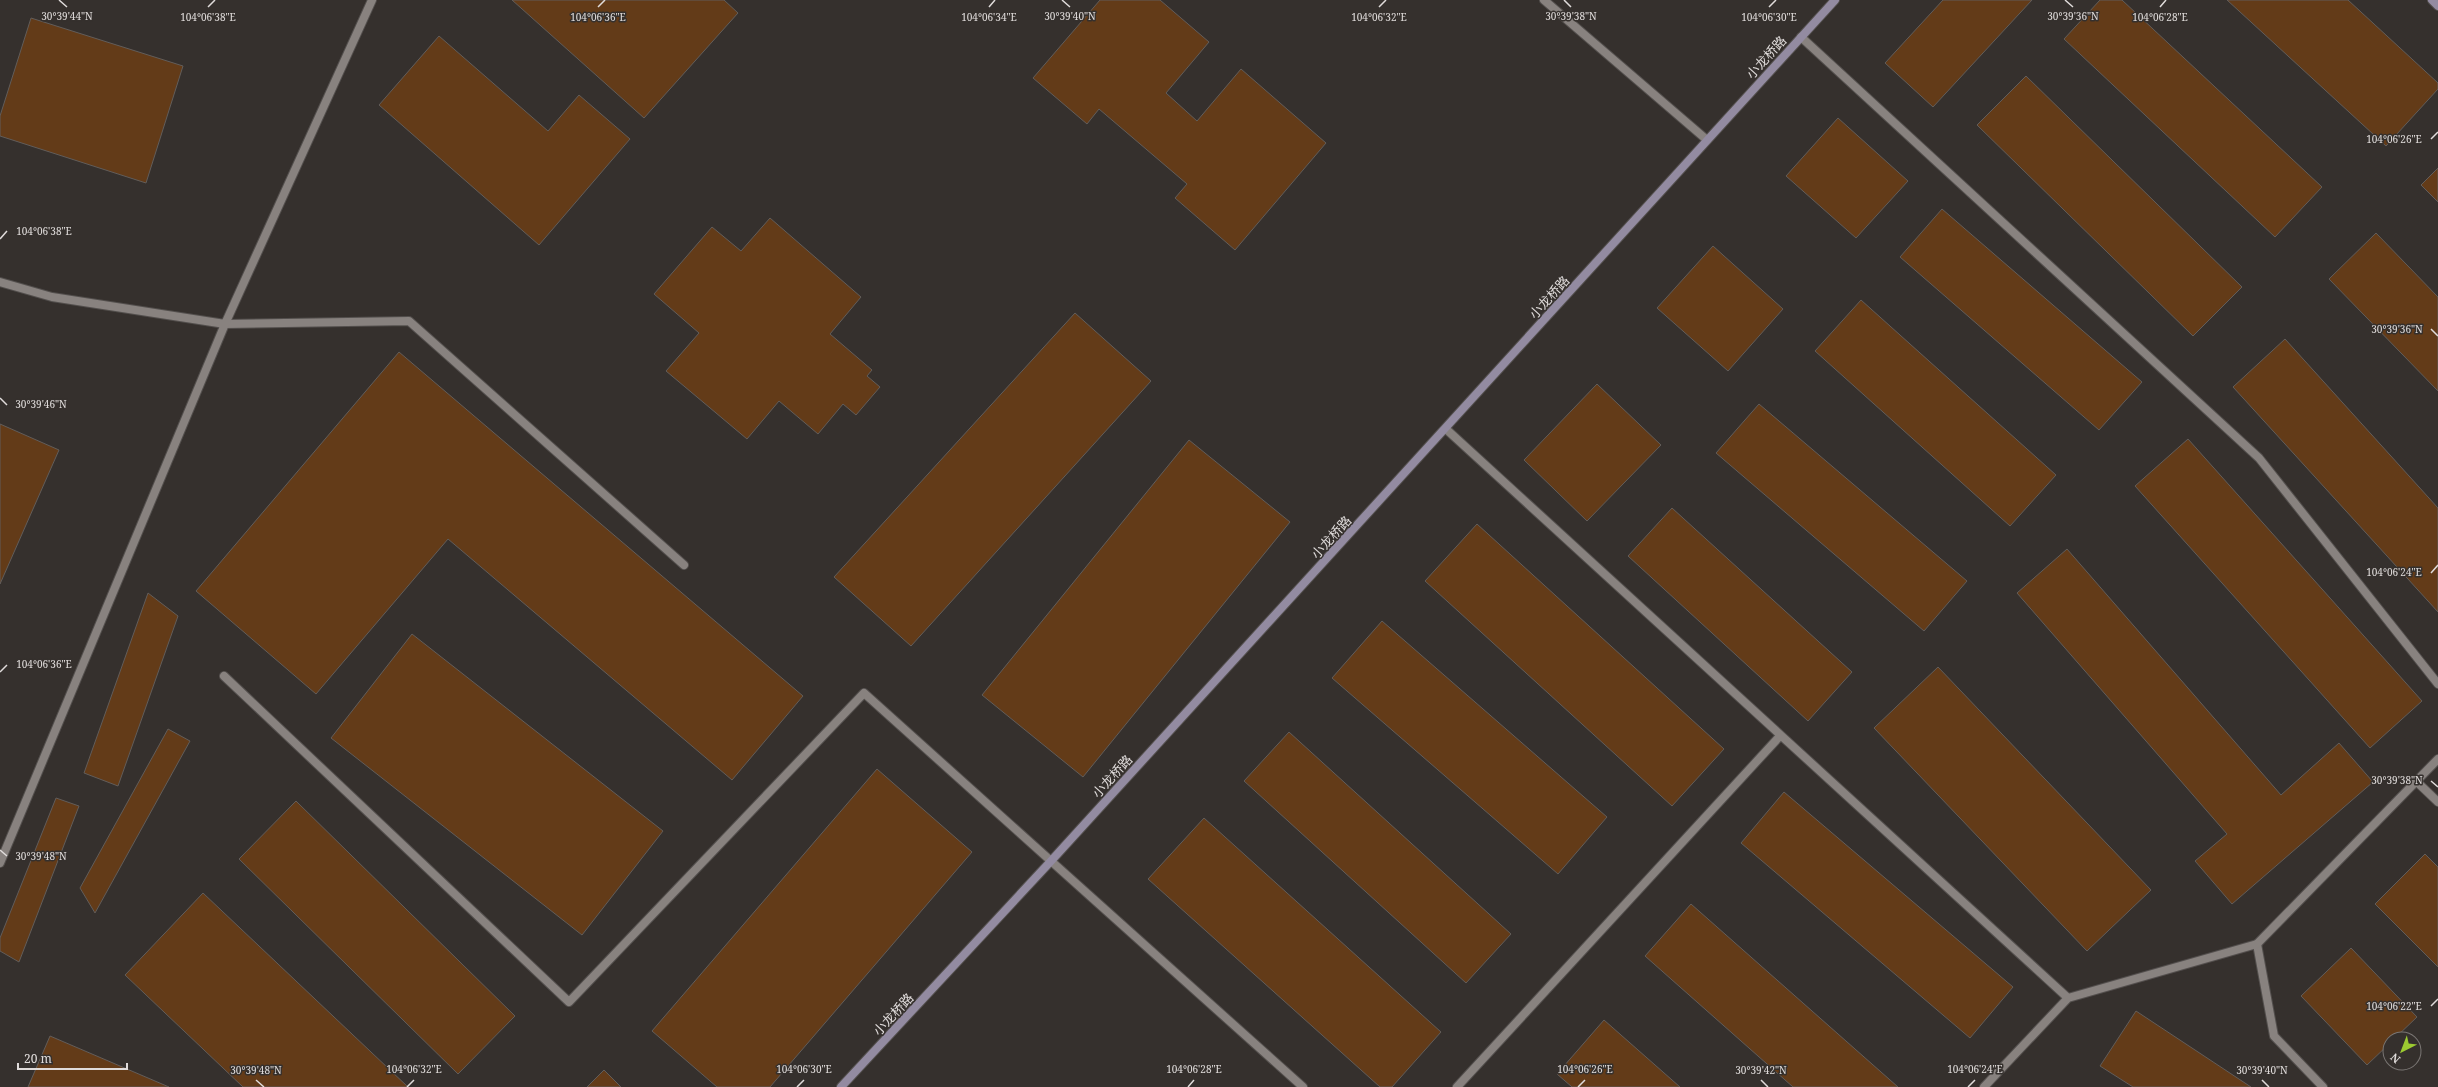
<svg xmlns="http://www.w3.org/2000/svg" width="2438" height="1087" font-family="'Noto Serif','Noto Sans SC',serif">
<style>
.building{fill:#633b18;stroke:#625d5a}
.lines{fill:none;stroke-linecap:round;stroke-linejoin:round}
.lane-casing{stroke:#534f4d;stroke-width:10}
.street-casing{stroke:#534f4d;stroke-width:10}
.secondary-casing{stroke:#534f4d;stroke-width:10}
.lane{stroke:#88827f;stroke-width:8}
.street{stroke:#88827f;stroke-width:8}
.secondary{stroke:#938ba1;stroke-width:8}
.ticks{fill:none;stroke:#e0dcdb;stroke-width:1.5}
.labels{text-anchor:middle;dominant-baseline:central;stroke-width:3;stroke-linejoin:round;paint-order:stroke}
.street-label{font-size:13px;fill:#e0dcdb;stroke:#35302d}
.ticks-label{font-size:10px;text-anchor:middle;fill:#e0dcdb;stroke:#35302d;stroke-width:3;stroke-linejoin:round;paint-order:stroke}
</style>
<rect width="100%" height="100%" fill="#35302d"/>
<path class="building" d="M512 0H724L738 13 644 118Z
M1100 0H1160L1209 42 1166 93 1197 121 1241 69 1326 143 1235 250 1175 198 1187 184 1099 109 1087 124 1033 78Z
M1943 0H2032L1933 107 1885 63Z
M2100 0H2122L2322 187 2275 237 2064 39Z
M2227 0H2348L2438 83V89L2386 146Z
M31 18 183 66 146 183 0 136V116Z
M439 36 548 131 579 95 630 139 539 245 379 105Z
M2026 76 2242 287 2193 336 1977 125Z
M1838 118 1908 181 1856 238 1786 176Z
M2438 168V202L2421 185Z
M1942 209 2142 382 2099 430 1900 257Z
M770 218 861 297 830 334 872 370 867 376 880 387 856 415 843 404 818 434 779 401 747 439 666 371 699 333 654 294 712 227 741 251Z
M2376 233 2438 297V391L2329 279Z
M1713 246 1783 309 1728 371 1657 308Z
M1861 300 2056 475 2010 526 1815 351Z
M1075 313 1151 381 911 646 834 577Z
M2285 339 2438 508V612L2233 387Z
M399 352 803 696 732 780 448 539 316 694 196 591Z
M1597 384 1661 445 1587 521 1524 460Z
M1759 404 1967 581 1924 631 1716 453Z
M0 424 59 450 0 584Z
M2188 439 2422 701 2370 748 2135 486Z
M1189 440 1290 522 1083 777 982 695Z
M1672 508 1852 672 1808 721 1628 556Z
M1477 524 1724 749 1672 806 1425 581Z
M2067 549 2281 795 2339 743 2373 782 2232 904 2195 861 2227 834 2017 593Z
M148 593 178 616 118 786 84 773Z
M1382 621 1607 817 1558 874 1332 678Z
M412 634 663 831 582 935 331 738Z
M1938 667 2151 890 2087 951 1874 728Z
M168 729 190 741 95 913 80 888Z
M1289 732 1511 934 1466 983 1244 781Z
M877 769 972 852 770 1087H717L652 1031Z
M1784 792 2013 987 1970 1038 1741 843Z
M56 798 79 806 19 962 0 951V938Z
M296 801 515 1016 458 1074 239 859Z
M1204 818 1441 1032 1392 1087H1380L1148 879Z
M2425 854 2438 867V967L2375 904Z
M203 893 408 1087H243L125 975Z
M1691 904 1898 1087H1793L1645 956Z
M2351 948 2417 1017 2394 1039H2390V1043L2367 1065 2301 996Z
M2136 1011 2251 1087H2133L2100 1066Z
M1604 1020 1680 1087H1572L1557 1074Z
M50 1036 169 1087H28Z
M604 1070 621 1087H587Z"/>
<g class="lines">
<defs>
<path id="lane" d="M225 324 409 321 684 565
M224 676 569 1002 864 693 1051 861
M2257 944 2274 1036 2323 1087
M1457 1087 1780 736"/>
<path id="street" d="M1544 0 1707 140
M1801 37 2259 458 2438 684
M0 282 52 297 225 324
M1446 429 2068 998
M2416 781 2438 802
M1051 861 1303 1087
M0 863 225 324 372 0
M1984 1087 2068 998 2257 944 2438 759"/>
<path id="secondary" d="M2432 0 2438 6
M841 1087 1051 861 1835 0"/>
</defs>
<use href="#lane" class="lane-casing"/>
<use href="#street" class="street-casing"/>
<use href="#secondary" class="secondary-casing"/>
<use href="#lane" class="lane"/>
<use href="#street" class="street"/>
<use href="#secondary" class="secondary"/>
</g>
<path class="ticks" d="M59 0 67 7M1062 0 1070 7M1564 0 1571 7M2065 0 2073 7M208 7 215 0M598 7 605 0M989 7 995 0M1379 7 1386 0M1769 7 1776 0M2160 7 2166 0M2431 139 2438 132M0 239 7 231M2431 329 2438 336M0 398 7 405M2431 573 2438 565M0 672 7 665M2431 781 2438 787M0 850 7 856M2431 1006 2438 999M256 1080 264 1087M1761 1080 1768 1087M2262 1080 2269 1087M407 1087 414 1080M797 1087 804 1080M1188 1087 1194 1080M1578 1087 1585 1080M1968 1087 1975 1080"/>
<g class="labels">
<g class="street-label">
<text transform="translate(1766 57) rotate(-48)">小龙桥路</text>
<text transform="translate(1549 297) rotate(-48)">小龙桥路</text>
<text transform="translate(1331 537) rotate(-48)">小龙桥路</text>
<text transform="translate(1112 776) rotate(-48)">小龙桥路</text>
<text transform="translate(893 1014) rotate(-47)">小龙桥路</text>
</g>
</g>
<g class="ticks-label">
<text x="1070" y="20">30°39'40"N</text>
<text x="2073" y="20">30°39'36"N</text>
<text x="67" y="20">30°39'44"N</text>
<text x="1571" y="20">30°39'38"N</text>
<text x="598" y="21">104°06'36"E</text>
<text x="989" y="21">104°06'34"E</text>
<text x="1379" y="21">104°06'32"E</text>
<text x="1769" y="21">104°06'30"E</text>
<text x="2160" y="21">104°06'28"E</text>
<text x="208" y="21">104°06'38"E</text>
<text x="2394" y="143">104°06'26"E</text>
<text x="44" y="235">104°06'38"E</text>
<text x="2397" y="333">30°39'36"N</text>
<text x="41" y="408">30°39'46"N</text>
<text x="2394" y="576">104°06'24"E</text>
<text x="44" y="668">104°06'36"E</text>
<text x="2397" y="784">30°39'38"N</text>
<text x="41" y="860">30°39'48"N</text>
<text x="2394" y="1010">104°06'22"E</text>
<text x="414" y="1073">104°06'32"E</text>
<text x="804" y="1073">104°06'30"E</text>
<text x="1194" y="1073">104°06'28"E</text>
<text x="1585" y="1073">104°06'26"E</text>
<text x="1975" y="1073">104°06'24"E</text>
<text x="256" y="1074">30°39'48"N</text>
<text x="1761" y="1074">30°39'42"N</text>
<text x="2262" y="1074">30°39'40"N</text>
</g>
<g transform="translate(2402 1051) rotate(222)"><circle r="19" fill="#35302d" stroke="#797573"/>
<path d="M0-3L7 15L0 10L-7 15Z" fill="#9cca31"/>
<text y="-6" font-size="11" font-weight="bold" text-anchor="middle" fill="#e0dcdb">N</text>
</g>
<path d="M18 1063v6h109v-6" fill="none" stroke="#e0dcdb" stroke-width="2"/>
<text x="24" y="1063" font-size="12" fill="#e0dcdb" stroke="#35302d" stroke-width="3" paint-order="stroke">20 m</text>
</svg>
